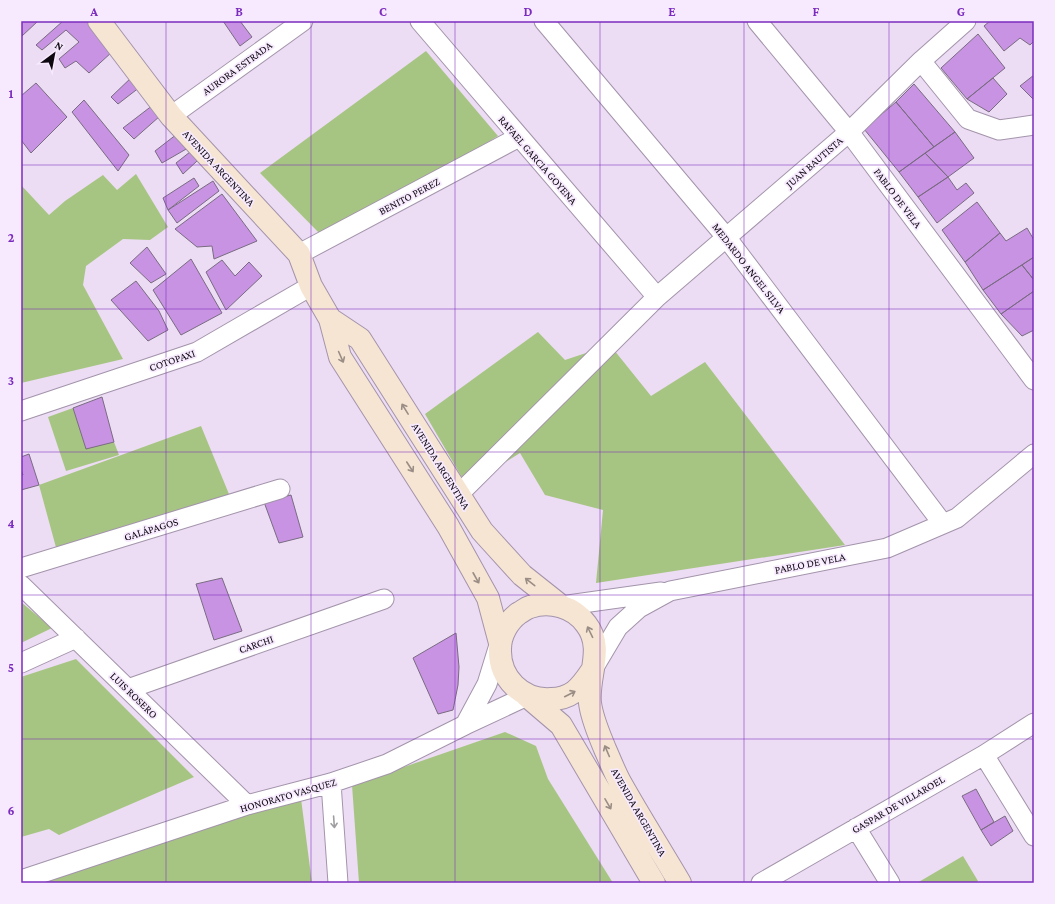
<svg xmlns="http://www.w3.org/2000/svg" width="1055" height="904" viewBox="0 0 1055 904" font-family="'Crimson Pro',serif">
  <style>
    .green { fill: #a7c582 }
    .building { fill: #c893e3; stroke: #796b81 }
    .lines { fill: none; stroke-linecap: round; stroke-linejoin: round }
    .street-casing { stroke: #a394ab; stroke-width: 21 }
    .secondary-casing { stroke: #a394ab; stroke-width: 24 }
    .street { stroke: #fff; stroke-width: 19 }
    .secondary { stroke: #f6e5d3; stroke-width: 22 }
    .oneway { stroke: #998d85 }
    .oneway2 { stroke: #9f9da0 }
    .grid { fill: none; stroke: #7b2cbf; stroke-width: 1; stroke-opacity: 0.55 }
    .labels { text-anchor: middle; stroke-width: 3.5; stroke-linejoin: round; paint-order: stroke }
    .street-label { font-size: 11px; fill: #0e0911; stroke: #f7eafe }
    .neatline { fill: none; stroke: #7b2cbf; stroke-width: 1.5 }
    .grid-label { font-size: 13px; text-anchor: middle; font-weight: bold; fill: #7b2cbf }
  </style>
  <rect width="100%" height="100%" fill="#ecdcf4"/>
  <path class="green" d="M426,51L498,136L327,241L260,173Z
    M136,174L168,227L150,240L123,239L86,266L83,285L123,359L21,383V185L49,215L65,201L103,175L117,190Z
    M538,332L565,360L610,345L651,396L705,362L845,545L596,583L603,510L545,495L520,453L467,486L425,414Z
    M73,408L86,448L114,442L119,455L66,471L48,417Z
    M201,426L231,499L57,551L39,485Z
    M21,602L52,628L21,643Z
    M76,659L194,777L59,835L49,829L21,837V677Z
    M505,732L536,746L548,779L613,883H359L352,785Z
    M300,791L312,883H37Z
    M963,856L978,881L975,883H917Z"/>
  <path class="building" d="M21,21H38L22,36Z
    M63,21H89L112,52L89,73L76,61L65,68L59,59L79,42L66,30L42,50L36,45Z
    M223,21H240L252,37L240,46Z
    M990,21H1034V41L1030,45L1020,38L1004,51L984,26Z
    M978,34L1005,68L967,99L941,68Z
    M1034,75V100L1020,86Z
    M133,76L140,87L118,104L111,97Z
    M993,78L1007,94L989,112L967,99Z
    M36,83L67,117L31,153L21,140V96Z
    M914,84L955,132L934,147L896,102Z
    M84,100L129,155L118,171L72,112Z
    M896,102L934,147L899,172L864,129Z
    M153,105L160,116L134,139L123,128Z
    M955,132L974,158L948,177L925,153Z
    M177,134L188,148L162,163L155,151Z
    M190,152L197,161L183,174L176,163Z
    M925,153L948,177L918,197L899,172Z
    M948,177L957,190L966,183L974,193L937,223L918,197Z
    M194,178L199,186L168,210L163,198Z
    M213,181L219,191L177,223L168,210Z
    M222,194L257,241L214,259L212,246L197,247L175,229Z
    M977,202L1000,233L965,262L942,230Z
    M1027,228L1034,240V257L983,290L965,262L1000,233L1006,241Z
    M147,247L166,274L151,283L130,263Z
    M1034,257V280L1022,265Z
    M191,259L222,313L181,335L153,290Z
    M222,260L235,276L249,262L262,276L226,310L206,272Z
    M1022,265L1034,280V291L1001,314L983,290Z
    M136,281L159,311L168,330L148,341L111,300Z
    M1034,291V330L1022,336L1001,314Z
    M102,397L114,442L86,449L73,408Z
    M29,454L39,485L21,490V475H23L21,469V457Z
    M291,495L303,537L279,543L264,502Z
    M222,578L242,631L214,640L196,584Z
    M456,633L459,667L458,685L453,710L438,714L413,658Z
    M976,789L994,822L981,830L962,796Z
    M1005,816L1013,831L991,846L981,830Z"/>
  <g class="lines">
    <g class="street-casing">
      <path id="street" d="M420,21L657,297
        M544,21L726,237L943,524
        M757,21L849,132L1034,380
        M921,61L968,119L999,130L1034,125
        M171,116L303,21
        M299,254L519,137
        M21,411L197,352L311,286
        M459,494L657,297L849,132L921,61L966,21
        M21,568L280,489
        M21,585L247,805
        M561,606L661,592
        M21,663L76,638
        M593,669L618,627L639,608L670,591L887,548L957,518L1034,454
        M128,689L384,599
        M465,725L527,696
        M984,755L1034,836
        M331,783L338,883
        M856,828L890,883
        M21,880L247,805L331,783L387,764L465,725L487,684L499,645
        M761,883L984,755L1034,723"/>
    </g>
    <g class="secondary-casing">
      <path id="secondary" d="M99,21L171,116L299,254L311,286L330,319L340,357L448,526L488,598L500,643
        M330,319L360,339L482,531L522,575L561,606
        M593,669C587,678 582,686 574,692C567,697 558,699 551,699C522,701 499,678 500,649C500,635 508,621 519,613C523,611 526,608 530,607C550,600 574,607 586,624C605,648 587,676 590,703C592,719 599,734 605,749C610,760 614,771 620,782C639,816 660,849 680,883
        M527,696L561,725L654,883"/>
    </g>
    <use href="#street" class="street"/>
    <use href="#secondary" class="secondary"/>
  </g>
  <defs><path id="oneway-shaft" d="M-6 0H5M1.5-3L5.5 0L1.5 3" fill="none" stroke-width="1.6" stroke-linecap="round" stroke-linejoin="round"/></defs>
  <g class="oneway">
    <use href="#oneway-shaft" transform="translate(341 357) rotate(66)"/>
    <use href="#oneway-shaft" transform="translate(405 409) rotate(-122)"/>
    <use href="#oneway-shaft" transform="translate(410 467) rotate(57)"/>
    <use href="#oneway-shaft" transform="translate(476 578) rotate(61)"/>
    <use href="#oneway-shaft" transform="translate(530 582) rotate(-142)"/>
    <use href="#oneway-shaft" transform="translate(590 632) rotate(-116)"/>
    <use href="#oneway-shaft" transform="translate(570 694) rotate(-27)"/>
    <use href="#oneway-shaft" transform="translate(607 751) rotate(-113)"/>
    <use href="#oneway-shaft" transform="translate(608 804) rotate(60)"/>
  </g>
  <use class="oneway2" href="#oneway-shaft" transform="translate(334 822) rotate(86)"/>
  <path class="grid" d="M166,21V883M311,21V883M455,21V883M600,21V883M744,21V883M889,21V883M21,165H1034M21,309H1034M21,452H1034M21,595H1034M21,739H1034"/>
  <g class="labels">
    <g class="street-label">
      <text transform="translate(237 68) rotate(-36)" y="4">AURORA ESTRADA</text>
      <text transform="translate(538 160) rotate(49)" y="4">RAFAEL GARCIA GOYENA</text>
      <text transform="translate(814 162) rotate(-41)" y="4">JUAN BAUTISTA</text>
      <text transform="translate(219 168) rotate(47)" y="4">AVENIDA ARGENTINA</text>
      <text transform="translate(409 196) rotate(-28)" y="4">BENITO PEREZ</text>
      <text transform="translate(898 198) rotate(53)" y="4">PABLO DE VELA</text>
      <text transform="translate(749 268) rotate(52)" y="4">MEDARDO ANGEL SILVA</text>
      <text transform="translate(172 360) rotate(-19)" y="4">COTOPAXI</text>
      <text transform="translate(441 466) rotate(58)" y="4">AVENIDA ARGENTINA</text>
      <text transform="translate(151 529) rotate(-17)" y="4">GALÁPAGOS</text>
      <text transform="translate(810 563) rotate(-11)" y="4">PABLO DE VELA</text>
      <text transform="translate(256 644) rotate(-19)" y="4">CARCHI</text>
      <text transform="translate(134 695) rotate(44)" y="4">LUIS ROSERO</text>
      <text transform="translate(288 795) rotate(-16)" y="4">HONORATO VASQUEZ</text>
      <text transform="translate(898 804) rotate(-30)" y="4">GASPAR DE VILLAROEL</text>
      <text transform="translate(639 812) rotate(60)" y="4">AVENIDA ARGENTINA</text>
    </g>
  </g>
  <rect width="1055" height="904" fill="none" stroke="#f7eafe" stroke-width="44"/>
  <g transform="translate(54 54) rotate(32)" stroke="#f7eafe" stroke-width="3" paint-order="stroke">
  <path d="M0-3L7 15L0 10L-7 15Z" fill="#0e0911"/>
  <text y="-6" font-size="11" font-weight="bold" text-anchor="middle" fill="#0e0911">N</text>
  </g>
  <rect x="22" y="22" width="1011" height="860" class="neatline"/>
  <g class="grid-label">
    <text x="94" y="16">A</text>
    <text x="239" y="16">B</text>
    <text x="383" y="16">C</text>
    <text x="528" y="16">D</text>
    <text x="672" y="16">E</text>
    <text x="816" y="16">F</text>
    <text x="961" y="16">G</text>
    <text x="11" y="98">1</text>
    <text x="11" y="242">2</text>
    <text x="11" y="385">3</text>
    <text x="11" y="528">4</text>
    <text x="11" y="672">5</text>
    <text x="11" y="815">6</text>
  </g>
</svg>
